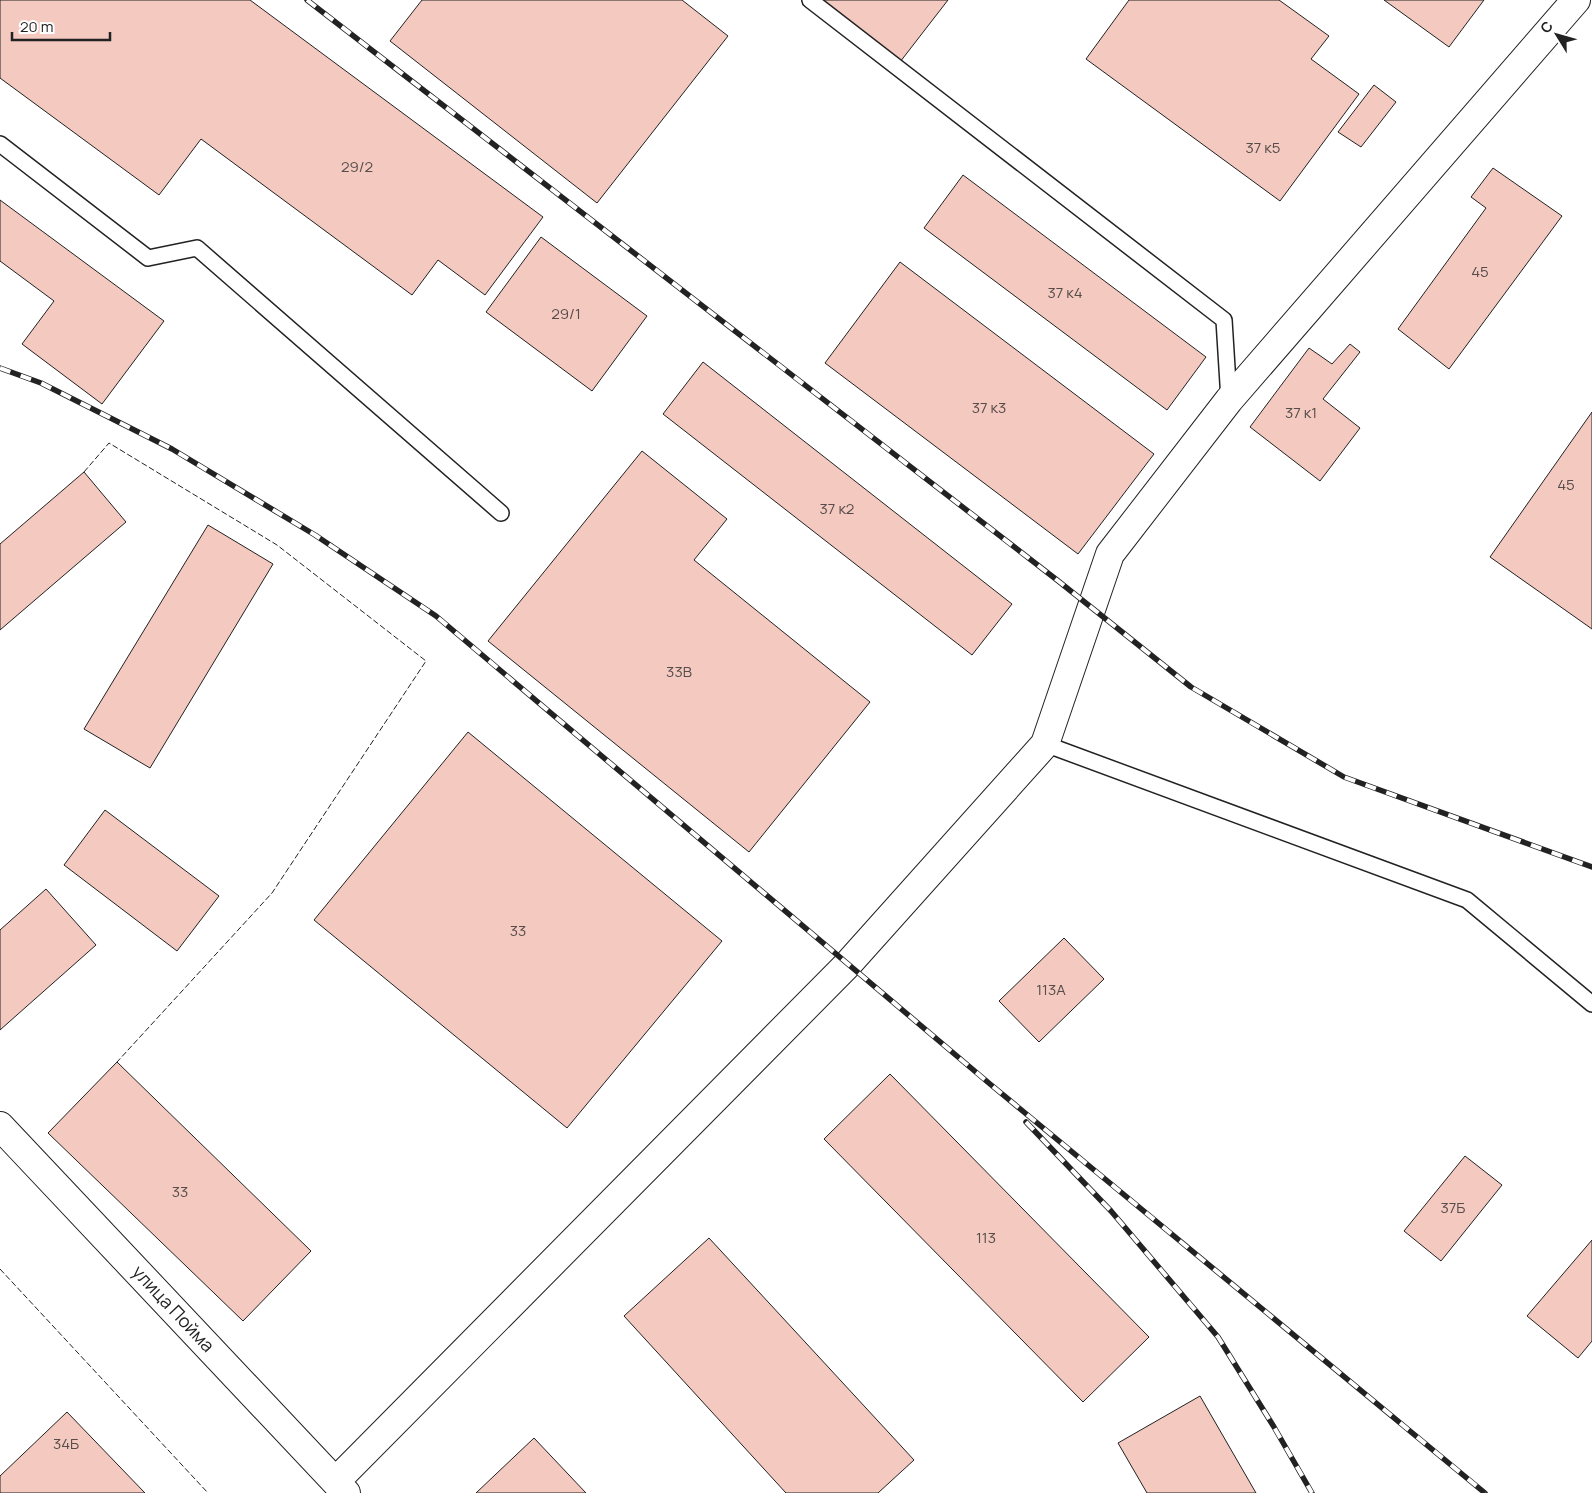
<svg xmlns="http://www.w3.org/2000/svg" width="1592" height="1493" viewBox="0 0 1592 1493" font-family="Manrope,sans-serif">
  <style>
    .building { fill: #f3c9c0; stroke: #222 }
    .lines { fill: none; stroke-linecap: round; stroke-linejoin: round }
    .lane-casing { stroke: #222; stroke-width: 18 }
    .street-casing { stroke: #222; stroke-width: 30 }
    .secondary-casing { stroke: #222; stroke-width: 30 }
    .lane { stroke: #fff; stroke-width: 15 }
    .street { stroke: #fff; stroke-width: 28 }
    .secondary { stroke: #fff; stroke-width: 28 }
    .rail-casing { stroke: #222; stroke-width: 5.5 }
    .rail { stroke: #fff; stroke-width: 4; stroke-dasharray: 11; stroke-linecap: butt }
    .fence { stroke: #222; stroke-width: 1; stroke-dasharray: 6 2.5; stroke-linecap: butt }
    .labels { text-anchor: middle; stroke-width: 4; stroke-linejoin: round; paint-order: stroke }
    .number-label { font-size: 15px; fill: #564c4a }
    .street-label { font-size: 18px; fill: #222; stroke: #fff }
  </style>
  <rect width="100%" height="100%" fill="#fff"/>
  <path class="building" d="M0,0H250L543,217L485,295L438,260L412,295L201,139L159,195L0,78Z
    M422,0H682L728,36L597,203L390,41Z
    M822,0H948L900,62Z
    M1129,0H1279L1329,36L1311,59L1359,94L1280,201L1086,59Z
    M1384,0H1484L1449,47Z
    M1374,85L1396,102L1361,147L1338,132Z
    M1493,168L1562,216L1449,369L1398,329L1486,208L1471,197Z
    M963,175L1206,357L1167,410L924,228Z
    M0,200L164,321L102,404L22,344L54,301L0,261Z
    M541,237L647,316L592,391L486,312Z
    M900,262L1154,454L1078,554L825,363Z
    M1350,344L1360,352L1323,399L1360,428L1320,481L1250,427L1309,348L1332,364Z
    M703,362L1012,604L972,655L663,414Z
    M1592,412V629L1490,557Z
    M642,451L727,519L694,560L870,702L749,852L488,641Z
    M84,472L126,522L0,630V544Z
    M208,525L273,564L150,768L84,729Z
    M468,732L722,941L567,1128L314,920Z
    M105,810L219,896L177,951L64,865Z
    M46,889L96,945L0,1030V930Z
    M1064,938L1104,979L1039,1042L999,1001Z
    M117,1062L311,1251L243,1321L48,1133Z
    M890,1074L1149,1337L1083,1402L824,1139Z
    M1465,1156L1502,1185L1441,1261L1404,1231Z
    M709,1238L914,1460L878,1493H786L624,1316Z
    M1592,1240V1341L1578,1358L1527,1316Z
    M1200,1396L1256,1493H1147L1118,1443Z
    M67,1412L145,1493H0V1476Z
    M534,1438L586,1493H476Z"/>
  <g class="lines">
    <g class="lane-casing">
      <path id="lane" d="M810,0L1224,320L1229,400
        M0,144L148,258L197,248L501,513
        M1045,744L1467,900L1592,1004"/>
    </g>
    <g class="street-casing">
      <path id="street" d="M336,1481L848,964L1045,744L1110,554L1229,400L1576,0"/>
    </g>
    <g class="secondary-casing">
      <path id="secondary" d="M0,1126L346,1493"/>
    </g>
    <use href="#lane" class="lane"/>
    <use href="#street" class="street"/>
    <use href="#secondary" class="secondary"/>
    <g class="rail-casing">
      <path id="rail" d="M307,0L1057,580L1191,687L1344,777L1592,867
        M0,368L41,383L172,449L315,535L436,616L990,1084L1485,1493
        M1026,1122L1111,1211L1218,1337L1274,1427L1312,1493"/>
    </g>
    <use href="#rail" class="rail"/>
    <path class="fence" d="M84,472L109,443L277,545L426,661L272,893L117,1062
      M0,1269L208,1493"/>
  </g>
  <g class="labels">
    <g class="number-label">
      <text x="1263" y="153">37 к5</text>
      <text x="357" y="172">29/2</text>
      <text x="1480" y="277">45</text>
      <text x="1065" y="298">37 к4</text>
      <text x="566" y="319">29/1</text>
      <text x="989" y="413">37 к3</text>
      <text x="1301" y="418">37 к1</text>
      <text x="1566" y="490">45</text>
      <text x="837" y="514">37 к2</text>
      <text x="679" y="677">33В</text>
      <text x="518" y="936">33</text>
      <text x="1051" y="995">113А</text>
      <text x="180" y="1197">33</text>
      <text x="1453" y="1213">37Б</text>
      <text x="986" y="1243">113</text>
      <text x="66" y="1449">34Б</text>
    </g>
    <g class="street-label">
      <text transform="translate(173 1309) rotate(47)" y="6">улица Пойма</text>
    </g>
  </g>
  <g transform="translate(1557 35) rotate(307)" stroke="#ffffff" stroke-width="4" paint-order="stroke">
  <path d="M0-4L9 19L0 12L-9 19Z" fill="#222222"/>
  <text y="-8" font-size="14" font-weight="bold" text-anchor="middle" fill="#222222">С</text>
  </g>
  <path d="M12 32v8h98v-8" fill="none" stroke="#222222" stroke-width="2.5"/>
  <text x="20" y="32" font-size="15" fill="#222222" stroke="#ffffff" stroke-width="4" paint-order="stroke">20 m</text>
</svg>
